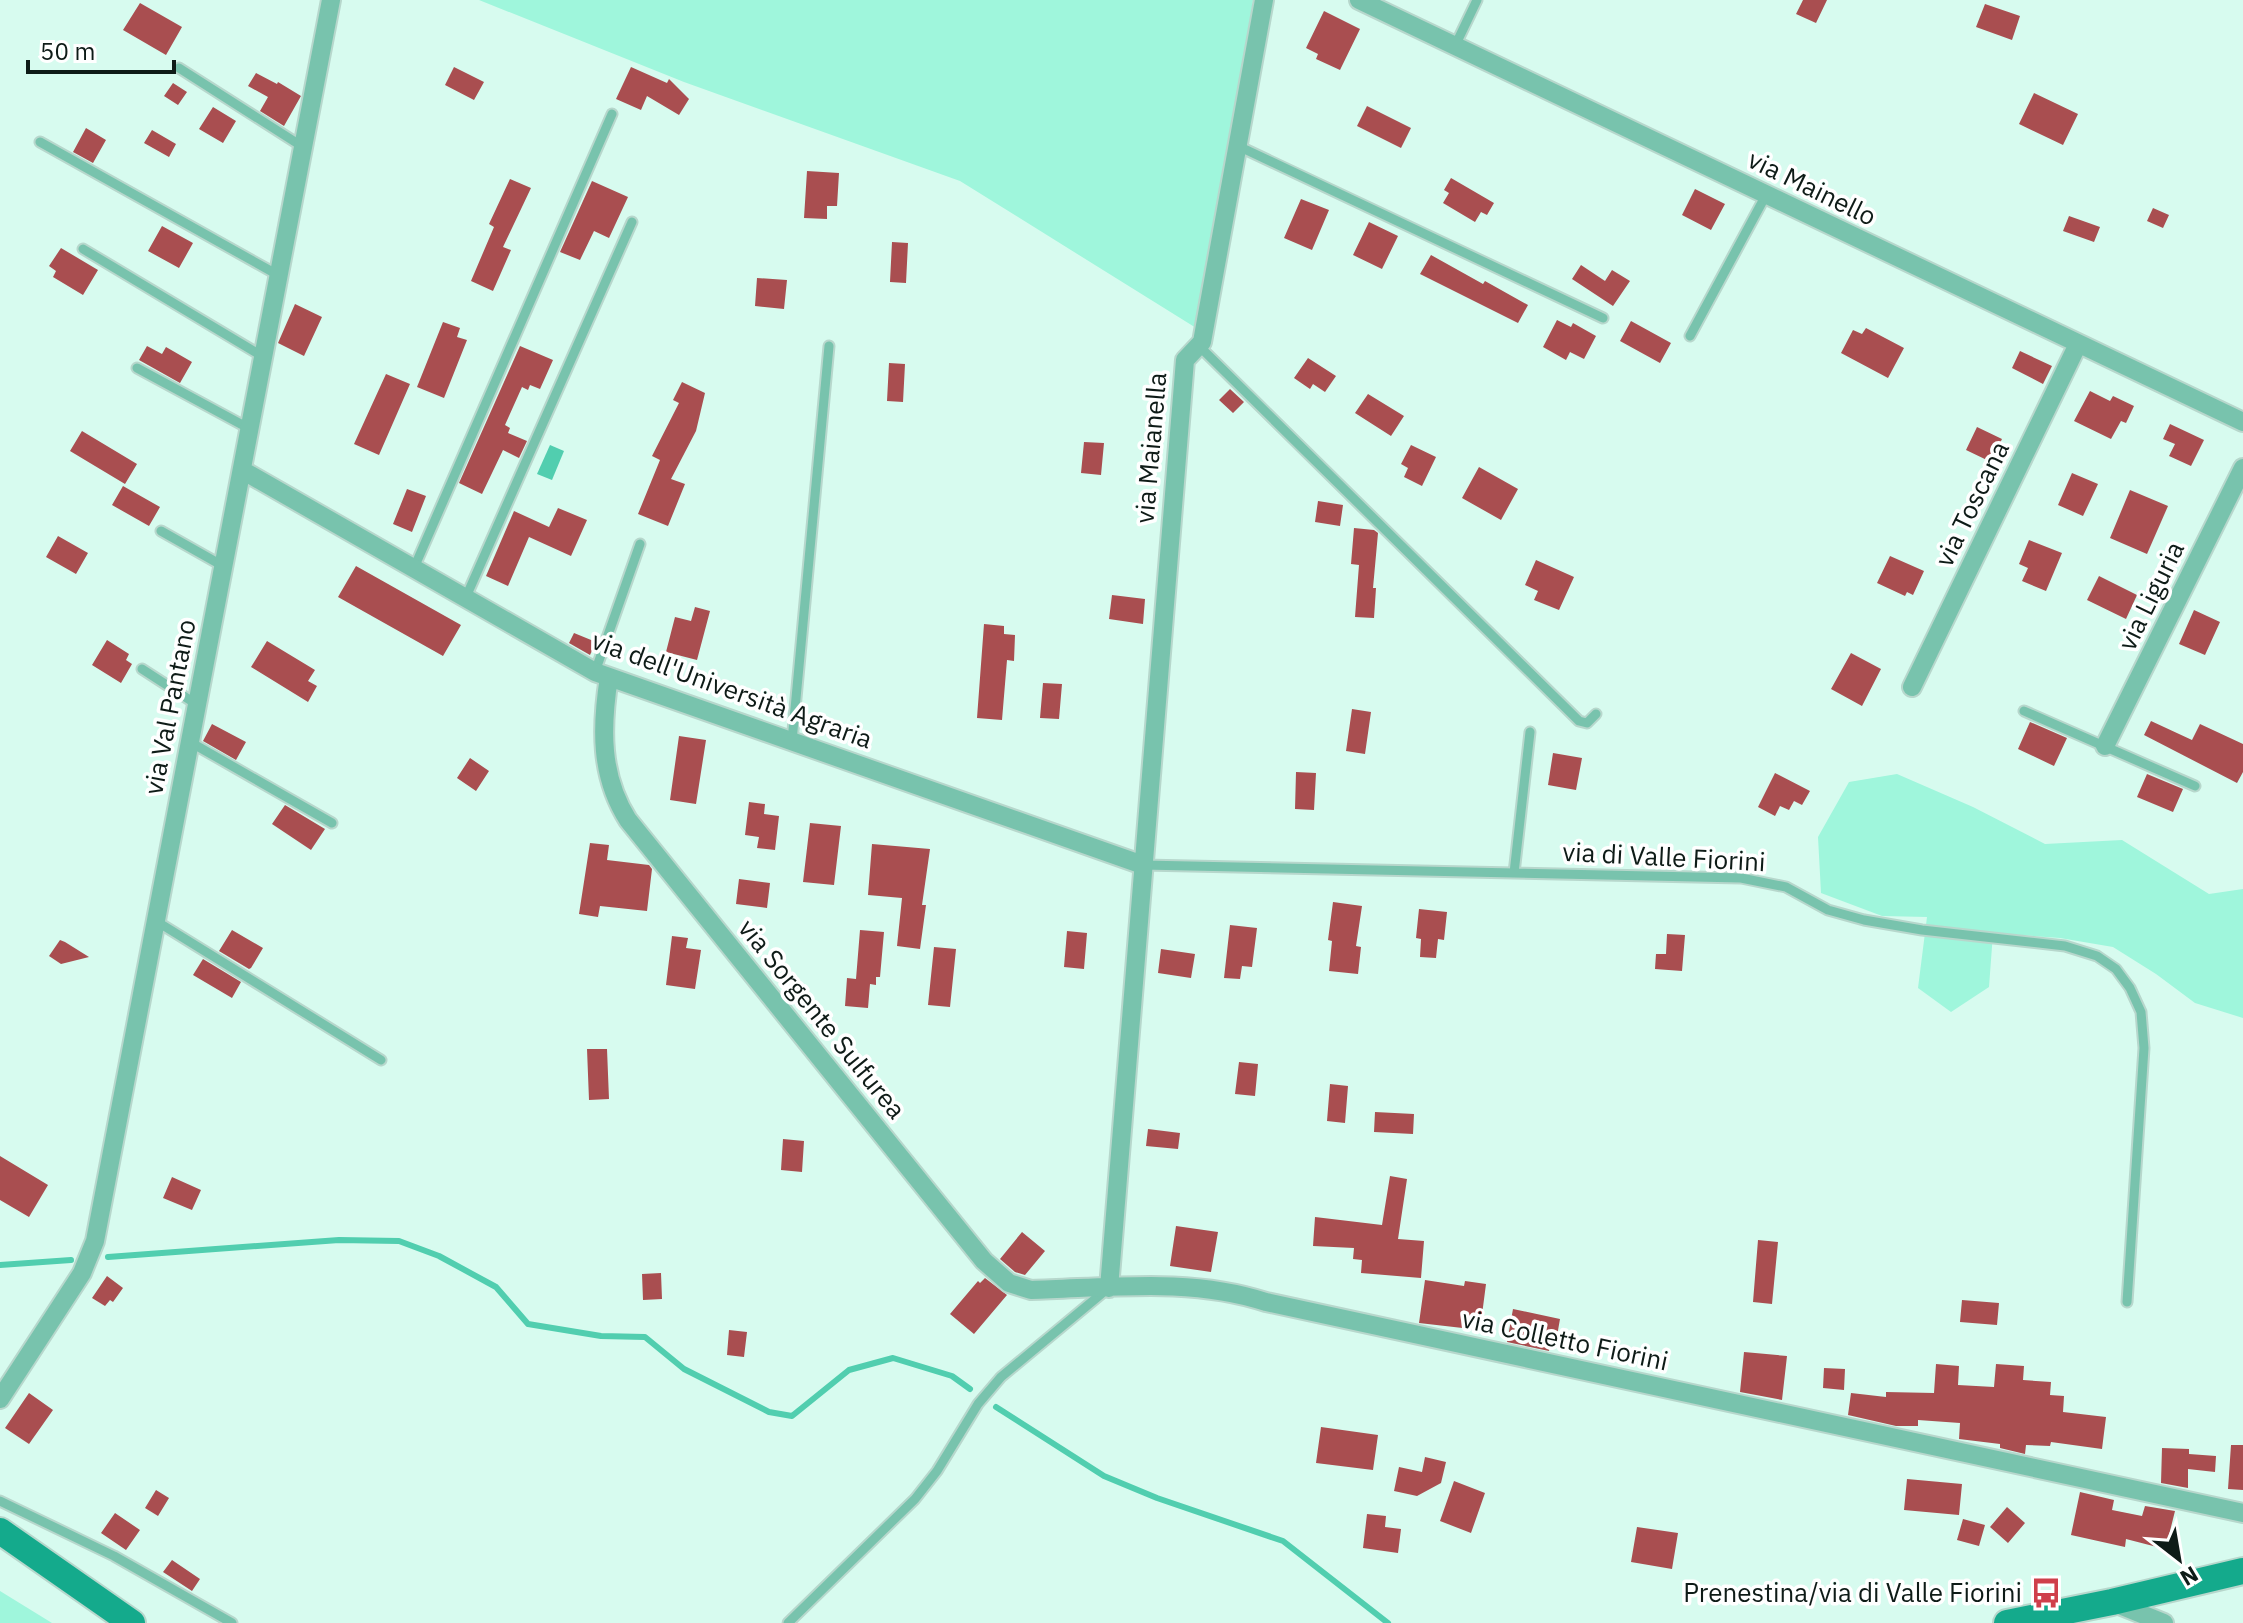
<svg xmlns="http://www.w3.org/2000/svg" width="2243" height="1623" viewBox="0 0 2243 1623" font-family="'IBM Plex Sans',sans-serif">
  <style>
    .green { fill: #9ff6dc }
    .water { fill: #51ceaf }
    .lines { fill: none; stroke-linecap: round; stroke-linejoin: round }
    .stream { stroke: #51ceaf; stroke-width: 6 }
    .building { fill: #a94e50 }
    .service-casing { stroke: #b7d7cc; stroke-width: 13 }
    .minor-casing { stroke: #b7d7cc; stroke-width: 22 }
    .secondary-casing { stroke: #b7d7cc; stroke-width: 30 }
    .service { stroke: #78c3ad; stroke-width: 9 }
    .minor { stroke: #78c3ad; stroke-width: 18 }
    .secondary { stroke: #14aa8c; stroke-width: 26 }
    .labels { text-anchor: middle; stroke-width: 7; stroke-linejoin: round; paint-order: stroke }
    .street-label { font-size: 26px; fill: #0e1b17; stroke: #fff }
    .poi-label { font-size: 26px; fill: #0e1b17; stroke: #fff; text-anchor: end }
  </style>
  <rect width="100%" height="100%" fill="#d7fbef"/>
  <path class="green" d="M479,0H1253L1201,331L960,181L684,82Z
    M1897,774L1973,807L2045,844L2122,840L2209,894L2243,889V1018L2195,1003L2156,974L2113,947L2060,938L1993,933L1989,987L1951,1012L1918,988L1927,917L1882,916L1821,893L1818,837L1849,782Z
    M0,1591L52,1623H0Z"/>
  <path class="water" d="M550,445L564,451L552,480L537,474Z"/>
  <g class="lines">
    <path class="stream" d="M108,1257L339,1240L399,1241L439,1256L496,1287L528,1324L601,1336L645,1337L684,1369L769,1412L792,1416L849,1370L893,1358L952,1376L970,1389
      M0,1265L71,1260
      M996,1407L1104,1476L1157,1498L1283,1541L1388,1623"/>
  </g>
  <path class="building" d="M1803,0H1827L1816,23L1796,14Z
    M140,3L182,27L166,55L123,30Z
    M1985,4L2020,16L2012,40L1976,27Z
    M1324,11L1360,29L1340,70L1316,59L1318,54L1306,48Z
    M454,67L484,82L474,100L445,85Z
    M631,67L667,83L669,79L689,99L679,115L647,96L641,110L616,99Z
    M256,73L277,84L278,82L301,96L284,126L260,111L268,97L248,86Z
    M173,83L187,92L178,105L164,96Z
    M2034,93L2078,114L2063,145L2019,124Z
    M1367,106L1411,128L1401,148L1357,126Z
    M213,107L236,121L223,143L199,129Z
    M86,128L106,140L93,163L73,152Z
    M152,130L176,144L169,157L144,143Z
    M807,171L839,173L837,206H827V219L804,218Z
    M1451,178L1494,203L1487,215L1481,212L1475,222L1443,203L1449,193L1444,190Z
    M510,179L531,188L503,247L511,250L493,291L471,281L494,227L489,224Z
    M592,181L628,197L609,238L594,231L580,260L560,252Z
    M1695,189L1725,204L1711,230L1682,215Z
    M1301,199L1329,210L1312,250L1284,238Z
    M2153,208L2169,215L2163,228L2147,221Z
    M2069,216L2100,227L2094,242L2063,231Z
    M1369,222L1398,236L1382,269L1353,255Z
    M162,226L193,243L179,268L148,251Z
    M892,242L908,243L906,283L890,282Z
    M61,248L98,270L83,295L53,277L56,271L49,266Z
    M1431,255L1483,284L1485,281L1528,305L1518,323L1420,274Z
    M1581,265L1605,281L1612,270L1630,281L1613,306L1572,279Z
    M757,278L787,280L784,309L755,306Z
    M295,304L322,317L304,356L278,343Z
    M1557,320L1571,327L1573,323L1596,336L1584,359L1570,352L1566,360L1543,347Z
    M1631,321L1671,343L1660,363L1620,341Z
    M443,322L460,328L457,337L467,340L444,398L417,387Z
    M1866,328L1904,348L1888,378L1841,353L1853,330L1862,334Z
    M147,346L162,354L166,347L192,362L180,383L139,360Z
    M520,346L553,360L540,389L530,385L528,390L522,387L505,425L510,428L508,433L527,441L519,458L503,450L482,494L459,483Z
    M2020,351L2052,366L2043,384L2012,368Z
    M1308,358L1336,376L1325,392L1313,384L1310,389L1294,378Z
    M889,363L905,364L903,402L887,401Z
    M386,374L410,384L379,455L354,444Z
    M682,382L705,393L696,431L671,479L685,484L668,526L638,514L660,460L652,456L679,403L673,400Z
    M1230,389L1244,402L1233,413L1219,400Z
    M2090,391L2110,401L2113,396L2134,406L2126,423L2121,421L2111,439L2074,421Z
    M1368,394L1404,416L1391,436L1355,413Z
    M2170,424L2204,440L2191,466L2169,456L2175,444L2163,439Z
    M1977,427L2002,439L1991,462L1966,450Z
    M82,431L137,464L125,484L70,451Z
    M1084,442L1104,443L1101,475L1081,473Z
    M1411,445L1436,457L1422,486L1404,477L1408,468L1401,464Z
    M1479,467L1518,489L1501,520L1462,498Z
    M2072,473L2098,484L2083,516L2058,505Z
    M123,486L160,507L149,526L112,505Z
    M407,489L426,496L412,532L393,524Z
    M2130,490L2168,506L2147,554L2110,538Z
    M1318,501L1343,505L1340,526L1315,522Z
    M558,508L587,520L571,556L529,537L508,586L486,576L514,511L549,527Z
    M1354,528L1374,530L1378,533L1373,588H1376L1374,618L1355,617L1359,565L1351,564Z
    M58,536L88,553L76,574L46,557Z
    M2029,540L2062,553L2046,591L2022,581L2028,568L2019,564Z
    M1890,556L1924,571L1913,595L1907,592L1905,596L1877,583Z
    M1536,560L1574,577L1559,610L1534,600L1538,591L1525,585Z
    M356,566L461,625L443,656L338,597Z
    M2099,576L2137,595L2126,619L2087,600Z
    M1112,595L1145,599L1143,624L1109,619Z
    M695,607L710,611L697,660L666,652L675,617L691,621Z
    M2194,610L2220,622L2205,655L2179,644Z
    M984,624L1004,626V634L1015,635L1014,661L1007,660L1002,720L977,718Z
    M574,633L596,642L590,655L569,643Z
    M107,640L129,654L126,660L132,664L121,683L92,665Z
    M267,641L315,670L308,681L317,686L308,702L251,667Z
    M1851,653L1881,669L1862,706L1831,689Z
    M1043,683L1062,684L1059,719L1040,718Z
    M1352,709L1371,712L1365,754L1346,751Z
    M2151,721L2192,740L2200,724L2243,744V772L2237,783L2144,735Z
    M2030,722L2067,738L2054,766L2018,749Z
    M212,724L246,742L236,760L203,741Z
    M679,736L706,740L696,804L670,800Z
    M1553,753L1582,758L1576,790L1548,785Z
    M470,758L489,771L476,791L457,778Z
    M1296,772L1316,773L1314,810L1295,809Z
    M1775,773L1810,791L1802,805L1794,801L1789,810L1780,806L1775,816L1758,807Z
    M2147,774L2183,789L2173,812L2137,797Z
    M749,802L765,804L764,814L779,816L775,850L757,848L759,837L745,835Z
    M285,805L325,829L311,850L272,824Z
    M810,823L841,826L834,885L803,882Z
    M590,843L609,845L607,860L649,865L652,869L647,911L600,906L598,917L579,914Z
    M872,844L930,849L922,905H926L920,949L897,946L902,898L868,895Z
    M739,879L770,883L767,908L736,904Z
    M1333,902L1362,906L1356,946L1361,947L1358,974L1329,971L1332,941L1328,940Z
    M1419,909L1447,912L1444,940L1438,939L1436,958L1420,957L1421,939L1416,938Z
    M1230,925L1257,928L1252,967L1242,966L1240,979L1224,978Z
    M232,930L263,948L251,968L249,969L219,951Z
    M860,930L884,932L880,977H876V985L870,984L868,1008L845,1006L847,978L856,979Z
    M1067,931L1087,933L1084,969L1064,967Z
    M1667,934L1685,935L1682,971L1655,969L1656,954H1666Z
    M672,936L688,938L686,948L701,950L695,989L666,985Z
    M60,940L65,942L89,957L61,964L49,956Z
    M934,947L956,949L950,1007L928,1005Z
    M1161,949L1195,954L1191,978L1158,973Z
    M203,959L241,982L232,998L193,975Z
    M587,1049H607L609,1099L589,1100Z
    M1239,1062L1258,1064L1255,1096L1235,1094Z
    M1330,1084L1348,1086L1345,1123L1327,1121Z
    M1375,1112L1414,1114L1413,1134L1374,1132Z
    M1148,1129L1180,1133L1178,1149L1146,1146Z
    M783,1139L804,1141L802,1172L781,1170Z
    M0,1156L48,1185L29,1217L0,1200Z
    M1390,1176L1407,1179L1398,1239L1424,1241L1421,1278L1361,1273L1362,1260L1353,1259L1354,1248L1313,1246L1315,1217L1382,1225Z
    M172,1177L201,1190L192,1210L163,1198Z
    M1176,1226L1218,1232L1211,1272L1170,1266Z
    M1022,1232L1045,1251L1025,1275L1015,1272L1000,1259Z
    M1758,1240L1778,1242L1772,1304L1753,1302Z
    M661,1273L662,1299L643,1300L642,1274Z
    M107,1276L123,1288L113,1302L110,1300L105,1306L92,1298Z
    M985,1278L1007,1295L974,1334L950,1314L978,1281L980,1283Z
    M1425,1280L1464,1286L1465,1281L1486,1284L1480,1330L1419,1323Z
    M1962,1300L1999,1303L1997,1325L1960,1322Z
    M1513,1309L1560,1319L1557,1336L1552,1335L1549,1351L1507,1342Z
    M729,1330L747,1332L744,1357L727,1355Z
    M1744,1352L1787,1356L1782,1400L1740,1392Z
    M1936,1364L1959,1366L1958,1385L1994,1387L1996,1364L2024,1366L2023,1380L2051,1382L2050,1395L2064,1396L2063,1412L2106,1417L2102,1449L2051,1442L2050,1446L2026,1445L2025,1454L2000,1448V1444L1959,1439L1960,1423L1918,1420V1426H1896L1848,1415L1851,1393L1886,1397V1392L1934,1393Z
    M1824,1368L1845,1369L1844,1390L1823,1388Z
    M29,1393L53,1410L29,1444L5,1428Z
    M1321,1427L1378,1435L1373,1470L1316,1463Z
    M2231,1445H2243V1490L2228,1489Z
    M2162,1448L2189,1449V1454L2216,1456L2215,1472L2188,1469V1488L2161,1483Z
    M1425,1457L1446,1462L1441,1483L1417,1496L1394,1491L1399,1467L1422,1472Z
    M1907,1479L1962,1484L1959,1515L1904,1510Z
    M1454,1481L1485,1493L1471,1533L1440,1521Z
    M156,1490L169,1498L158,1516L145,1508Z
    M2080,1492L2114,1500L2112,1510L2142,1516L2145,1506L2175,1511L2166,1547L2159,1546V1541L2157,1547L2126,1539L2125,1547L2071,1535Z
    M2007,1507L2025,1523L2008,1543L1990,1527Z
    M115,1513L140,1530L126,1550L101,1533Z
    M1367,1514L1386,1516L1385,1527L1401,1529L1398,1553L1363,1548Z
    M1963,1519L1985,1525L1979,1546L1957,1540Z
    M1637,1527L1678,1533L1672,1569L1631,1562Z
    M172,1560L200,1579L192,1591L163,1572Z"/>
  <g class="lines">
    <g class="service-casing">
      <path id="service" d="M1455,46L1477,0
        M179,68L303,147
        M40,142L278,275
        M1238,146L1603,318
        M83,249L262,356
        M1690,336L1766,195
        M1199,346L1579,721L1587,723L1596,714
        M137,368L250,429
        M161,531L223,566
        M414,568L612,114
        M466,597L632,222
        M142,669L196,704
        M595,672L640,544
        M2024,711L2195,786
        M792,741L829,346
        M190,742L332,823
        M1143,865L1741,878L1786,887L1828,910L1864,920L1922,930L2065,946L2097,956L2116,969L2130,988L2141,1012L2144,1048L2127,1302
        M1514,873L1530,732
        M156,921L381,1060
        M0,1501L114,1556L232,1623
        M788,1623L915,1499L937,1471L978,1404L1001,1377L1106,1290"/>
    </g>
    <g class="minor-casing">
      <path id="minor" d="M1359,0L2243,422
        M242,470L595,672L1143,865
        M609,677C601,728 600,776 628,820L984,1261L1009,1283L1031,1290C1109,1288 1191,1277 1266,1302L2243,1513
        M1912,687L2078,344
        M2105,746L2243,468
        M1109,1288L1185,360L1202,342L1264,0
        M0,1399L82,1273L95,1241L331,0
        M2112,1602L2164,1623"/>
    </g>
    <g class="secondary-casing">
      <path id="secondary" d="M0,1531L132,1623
        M2007,1623L2112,1602L2243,1571"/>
    </g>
    <use href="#service" class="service"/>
    <use href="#minor" class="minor"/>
    <use href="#secondary" class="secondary"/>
  </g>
  <defs>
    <g id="bus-bare" transform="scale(2.4)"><path d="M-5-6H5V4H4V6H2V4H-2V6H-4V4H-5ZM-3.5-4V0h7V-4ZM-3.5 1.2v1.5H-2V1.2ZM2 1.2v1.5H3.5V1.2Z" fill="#cf3f4b" stroke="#fff" stroke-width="2.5" paint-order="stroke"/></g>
  </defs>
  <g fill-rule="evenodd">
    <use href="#bus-bare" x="2046" y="1593"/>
  </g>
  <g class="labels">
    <g class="street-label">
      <text transform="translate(1812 188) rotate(26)" y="9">via Mainello</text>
      <text transform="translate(1151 448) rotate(-85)" y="9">via Maianella</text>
      <text transform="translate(1972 504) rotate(-64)" y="9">via Toscana</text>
      <text transform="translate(2151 596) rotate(-64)" y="9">via Liguria</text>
      <text transform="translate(732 690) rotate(20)" y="9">via dell'Università Agraria</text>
      <text transform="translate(170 707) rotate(-79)" y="9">via Val Pantano</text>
      <text transform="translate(1664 857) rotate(3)" y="9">via di Valle Fiorini</text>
      <text transform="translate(822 1019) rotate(51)" y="9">via Sorgente Sulfurea</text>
      <text transform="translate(1565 1340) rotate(12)" y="9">via Colletto Fiorini</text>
    </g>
    <g class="poi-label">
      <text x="2022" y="1602">Prenestina/via di Valle Fiorini</text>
    </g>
  </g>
  <g transform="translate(2179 1559) rotate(149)" stroke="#ffffff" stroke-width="6" paint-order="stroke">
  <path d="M0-6L14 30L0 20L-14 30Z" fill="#0e1b17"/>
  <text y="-12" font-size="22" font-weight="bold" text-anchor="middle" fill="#0e1b17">N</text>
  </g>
  <path d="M28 60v12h146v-12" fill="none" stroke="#0e1b17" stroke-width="4"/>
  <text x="40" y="60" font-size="24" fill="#0e1b17" stroke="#ffffff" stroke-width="6" paint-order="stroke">50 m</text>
</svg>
